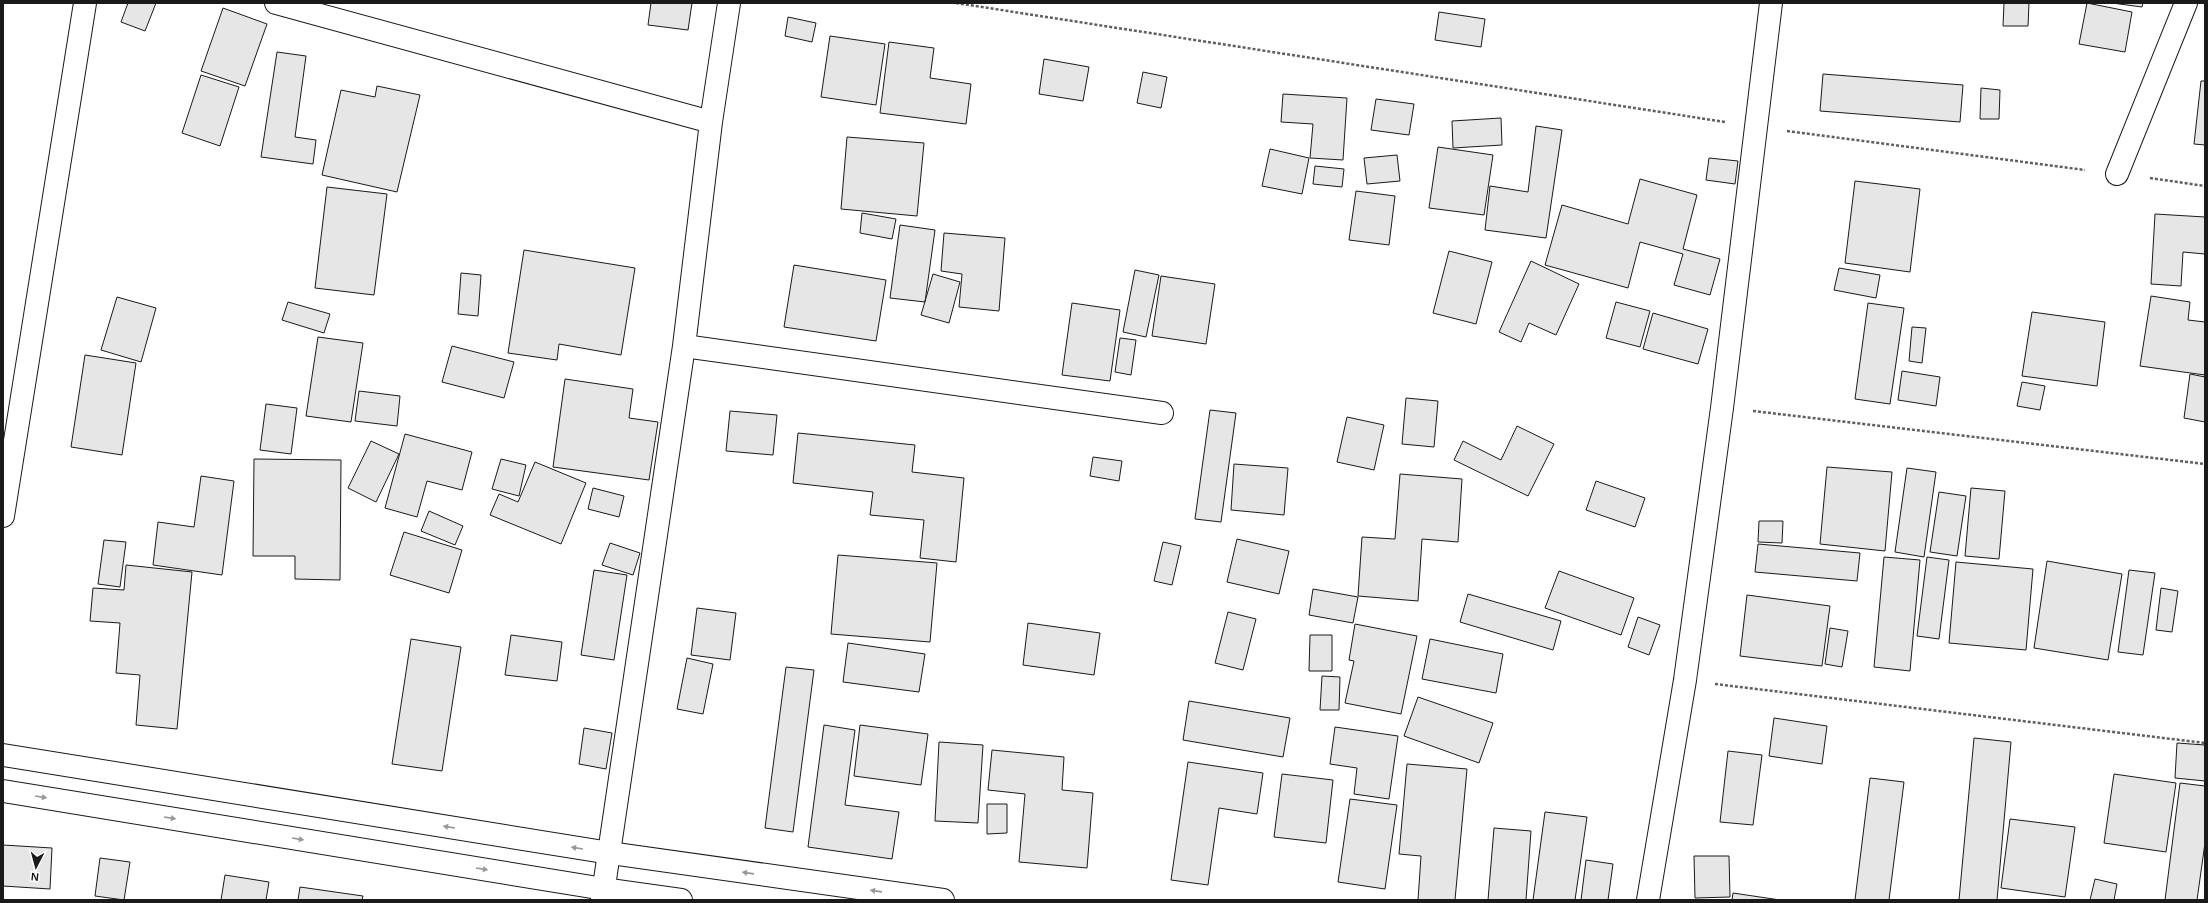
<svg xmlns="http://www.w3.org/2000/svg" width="2208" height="903" viewBox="0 0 2208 903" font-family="Arial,sans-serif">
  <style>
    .building { fill: #e6e6e6; stroke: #1a1a1a }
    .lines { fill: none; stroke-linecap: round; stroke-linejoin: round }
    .minor-casing { stroke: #1a1a1a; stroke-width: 24 }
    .secondary-casing { stroke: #1a1a1a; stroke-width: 24 }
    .path { stroke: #5f5f5f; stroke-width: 2.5; stroke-dasharray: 3 2; stroke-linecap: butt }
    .minor { stroke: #fff; stroke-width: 22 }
    .secondary { stroke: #fff; stroke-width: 22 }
    .oneway { fill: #989898 }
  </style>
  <rect width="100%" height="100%" fill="#fff"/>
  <path class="building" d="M128,3H156L145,31L121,22Z
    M651,3H692L688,30L648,25Z
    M2004,3H2029L2028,26H2003Z
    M2087,3L2132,12L2125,52L2079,44Z
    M2112,3H2143L2142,7Z
    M223,8L267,24L245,86L201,71Z
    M1439,12L1485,19L1481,47L1435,40Z
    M788,17L816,23L812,42L785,36Z
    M830,36L885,44L876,105L821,97Z
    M889,42L934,48L930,78L971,84L966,124L880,113Z
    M277,52L306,56L295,137L316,140L313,164L261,157Z
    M1044,59L1089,67L1083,101L1039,94Z
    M1143,72L1167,77L1161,108L1137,103Z
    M1823,74L1963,85L1960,122L1820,111Z
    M201,75L239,87L220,146L182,133Z
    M2201,81H2205V145L2194,144Z
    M377,86L420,95L397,192L322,175L341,90L375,97Z
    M1981,88L2000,90L1999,119H1980Z
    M1283,94L1347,98L1343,160L1310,158L1313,124L1281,122Z
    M1376,99L1414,104L1409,135L1371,130Z
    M1501,118L1502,145L1453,148L1452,121Z
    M1536,126L1562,130L1546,238L1485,230L1490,186L1528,192Z
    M847,137L924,143L917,216L841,209Z
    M1438,147L1493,155L1484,215L1429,208Z
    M1270,149L1309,158L1302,194L1262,186Z
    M1397,155L1400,181L1367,184L1364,158Z
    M1709,158L1738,161L1735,184L1706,180Z
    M1315,166L1344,169L1342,187L1313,184Z
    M1640,179L1697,195L1683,249L1720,259L1710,295L1674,285L1683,254L1640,242L1628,288L1545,265L1562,205L1628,224Z
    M1855,181L1920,189L1910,272L1845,263Z
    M327,187L387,194L374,295L315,288Z
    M1356,191L1395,196L1389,245L1349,240Z
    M862,213L896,219L892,239L860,233Z
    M2155,214L2205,217V254L2183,252L2181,286L2151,284Z
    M900,225L935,230L925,302L890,298Z
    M944,233L1005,238L999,311L959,307L962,274L941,271Z
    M524,250L635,268L621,355L559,344L557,360L508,353Z
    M1449,251L1492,262L1476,324L1433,313Z
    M1531,261L1579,284L1556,335L1529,323L1521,342L1499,332Z
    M794,265L886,280L876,341L784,327Z
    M1839,268L1880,275L1876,298L1834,290Z
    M1135,270L1159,275L1146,337L1123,332Z
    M461,273L481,275L478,316L458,314Z
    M933,274L960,282L949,323L921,315Z
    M1161,276L1215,284L1206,344L1152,336Z
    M2151,296L2190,302L2188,320L2205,322V375L2140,366Z
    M117,297L156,308L141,362L101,350Z
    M288,302L330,314L324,333L282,320Z
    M1616,302L1650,311L1640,347L1606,338Z
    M1072,303L1120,310L1110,381L1062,375Z
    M1868,303L1904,308L1890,404L1855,399Z
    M2032,312L2105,322L2097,386L2022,376Z
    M1653,313L1708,329L1698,364L1643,349Z
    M1912,327L1926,328L1922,363L1909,361Z
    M318,337L363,343L351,422L306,416Z
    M1120,338L1136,340L1131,375L1115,372Z
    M452,346L514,362L504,398L442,382Z
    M85,355L136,363L122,455L71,447Z
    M1902,371L1940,377L1936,406L1898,400Z
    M2190,374L2205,377V422L2184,418Z
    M565,379L633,389L629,418L658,422L649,480L553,467Z
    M2022,382L2045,386L2040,410L2017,406Z
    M359,391L400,396L397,426L355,421Z
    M1406,398L1438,401L1434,447L1402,444Z
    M266,404L297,408L291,454L260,450Z
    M1210,410L1236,413L1221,522L1195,519Z
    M730,411L777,415L773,455L726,451Z
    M1347,417L1384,425L1374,470L1337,462Z
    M1517,426L1554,444L1528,496L1454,460L1463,441L1501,460Z
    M798,433L915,445L912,472L964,478L956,562L920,558L924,520L870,515L873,492L793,483Z
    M405,434L472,452L462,490L427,481L417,517L385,508Z
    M371,441L399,454L376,502L348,488Z
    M1093,457L1122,461L1119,481L1090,476Z
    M254,459L341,460L340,580L295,579V556H253Z
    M501,459L526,465L519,496L492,489Z
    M535,462L586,483L561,544L490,515L499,494L518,502Z
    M1234,464L1288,468L1284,515L1231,510Z
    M1827,467L1892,472L1885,551L1820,544Z
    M1907,468L1936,472L1924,557L1895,552Z
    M1400,474L1462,479L1458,542L1422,539L1418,601L1358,596L1362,537L1395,539Z
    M201,476L234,481L222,575L153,565L158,522L194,527Z
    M1596,481L1645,498L1635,527L1586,510Z
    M593,488L624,496L619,517L588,509Z
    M1971,488L2005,491L1999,559L1965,556Z
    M1939,492L1966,496L1957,556L1930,552Z
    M429,511L463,526L455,545L421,531Z
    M1759,521H1783L1782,543L1758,542Z
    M404,532L462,550L449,593L390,575Z
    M1237,539L1289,551L1279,594L1227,582Z
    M104,540L126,542L120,587L98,584Z
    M1163,542L1181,546L1172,585L1154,581Z
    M610,543L640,553L633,575L602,565Z
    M1758,544L1860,553L1857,581L1755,572Z
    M838,555L937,563L930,642L831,634Z
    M1884,557L1920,560L1910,671L1874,667Z
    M1927,557L1949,560L1939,639L1917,636Z
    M2047,561L2122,574L2108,660L2034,648Z
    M1956,562L2033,569L2026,650L1949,643Z
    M126,565L192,572L177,729L136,725L140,675L116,673L120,623L90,621L93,588L124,590Z
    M594,570L627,575L614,660L581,655Z
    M2129,570L2155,573L2143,655L2118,652Z
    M1559,571L1634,598L1621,635L1545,608Z
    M2161,588L2178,591L2172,632L2156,630Z
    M1313,589L1358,597L1353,623L1309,615Z
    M1468,594L1561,621L1553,650L1460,622Z
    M1747,595L1830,606L1822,666L1740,656Z
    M697,608L736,613L730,660L691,655Z
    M1228,612L1256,619L1243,670L1215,663Z
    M1638,617L1660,625L1649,655L1628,647Z
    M1028,623L1100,633L1094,675L1023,665Z
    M1355,624L1417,636L1401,714L1345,703L1354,661L1349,660Z
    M1830,628L1848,631L1842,667L1825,664Z
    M511,635L562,642L557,681L505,675Z
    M1310,635H1332V671H1309Z
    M411,639L461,647L442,771L392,764Z
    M1430,639L1503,654L1496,693L1422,679Z
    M848,643L925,654L919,692L843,682Z
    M687,658L713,664L703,714L677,709Z
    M786,667L814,670L793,832L765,828Z
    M1322,676L1340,677L1339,710H1320Z
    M1418,697L1493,723L1479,763L1404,736Z
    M1189,701L1290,718L1283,757L1183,740Z
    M1774,718L1827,726L1822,764L1769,756Z
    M824,725L855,730L845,805L899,812L892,859L808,847Z
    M860,725L928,734L921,785L854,776Z
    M1335,727L1398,736L1389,799L1354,794L1357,768L1330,764Z
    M584,728L612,733L606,769L579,764Z
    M1974,738L2011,742L1997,900H1959Z
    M939,742L983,745L978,823L935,821Z
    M2177,743L2205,745V781L2175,778Z
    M992,750L1064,757L1062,790L1093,793L1087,868L1019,862L1025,794L988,790Z
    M1728,751L1762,755L1753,825L1720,822Z
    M1188,762L1263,773L1257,814L1219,808L1208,885L1171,880Z
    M1407,764L1467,769L1455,900H1418L1421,856L1399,854Z
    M1282,774L1333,780L1326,843L1274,837Z
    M2114,774L2176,783L2166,852L2104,843Z
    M1870,778L1904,782L1889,900H1855Z
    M2180,783L2205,786V843L2197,900H2165Z
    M1350,799L1397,805L1385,889L1338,882Z
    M987,804H1007V833L987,834Z
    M1545,812L1587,817L1575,900H1533Z
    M2010,819L2075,827L2065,897L2001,888Z
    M1494,828L1531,831L1526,900H1488Z
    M3,845L52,848L50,889L3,886Z
    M1694,856H1729L1730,897L1695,898Z
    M100,858L130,862L124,900L95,896Z
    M1586,860L1613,864L1608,900H1581Z
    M225,875L269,882L266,900H221Z
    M2095,879L2117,884L2114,900H2090Z
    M300,887L363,896L362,900H298Z
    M1733,893L1780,900H1732Z"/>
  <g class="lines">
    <g class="minor-casing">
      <path id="minor" d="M276,3L711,122
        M2117,174L2186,3
        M684,346L1162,413
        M3,516L85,3
        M602,900L684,346L711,122L729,3
        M1648,900L1685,680L1722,408L1771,3"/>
    </g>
    <g class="secondary-casing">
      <path id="secondary" d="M3,755L610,853L943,900
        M3,791L604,889L681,900"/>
    </g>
    <path class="path" d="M956,3L1725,122
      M1787,131L2085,170
      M2150,178L2205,186
      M1753,411L2205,464
      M1715,684L2205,743"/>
    <use href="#minor" class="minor"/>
    <use href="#secondary" class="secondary"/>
  </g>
  <defs><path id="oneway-solid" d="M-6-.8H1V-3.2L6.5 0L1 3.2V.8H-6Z"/></defs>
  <g class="oneway">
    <use href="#oneway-solid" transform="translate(41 797) rotate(9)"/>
    <use href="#oneway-solid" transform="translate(170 818) rotate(9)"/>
    <use href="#oneway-solid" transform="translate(449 827) rotate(-171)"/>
    <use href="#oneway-solid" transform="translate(298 839) rotate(9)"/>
    <use href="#oneway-solid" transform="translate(577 848) rotate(-171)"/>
    <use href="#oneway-solid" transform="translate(482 869) rotate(9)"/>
    <use href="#oneway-solid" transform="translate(748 873) rotate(-172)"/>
    <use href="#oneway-solid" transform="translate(876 891) rotate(-172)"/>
  </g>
  <rect width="2208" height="903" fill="none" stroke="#1a1a1a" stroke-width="8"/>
  <g transform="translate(36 867) rotate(186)" stroke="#ffffff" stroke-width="3" paint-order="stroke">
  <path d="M0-3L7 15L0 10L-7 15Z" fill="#1a1a1a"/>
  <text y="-6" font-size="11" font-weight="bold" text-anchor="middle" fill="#1a1a1a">N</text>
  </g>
</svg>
